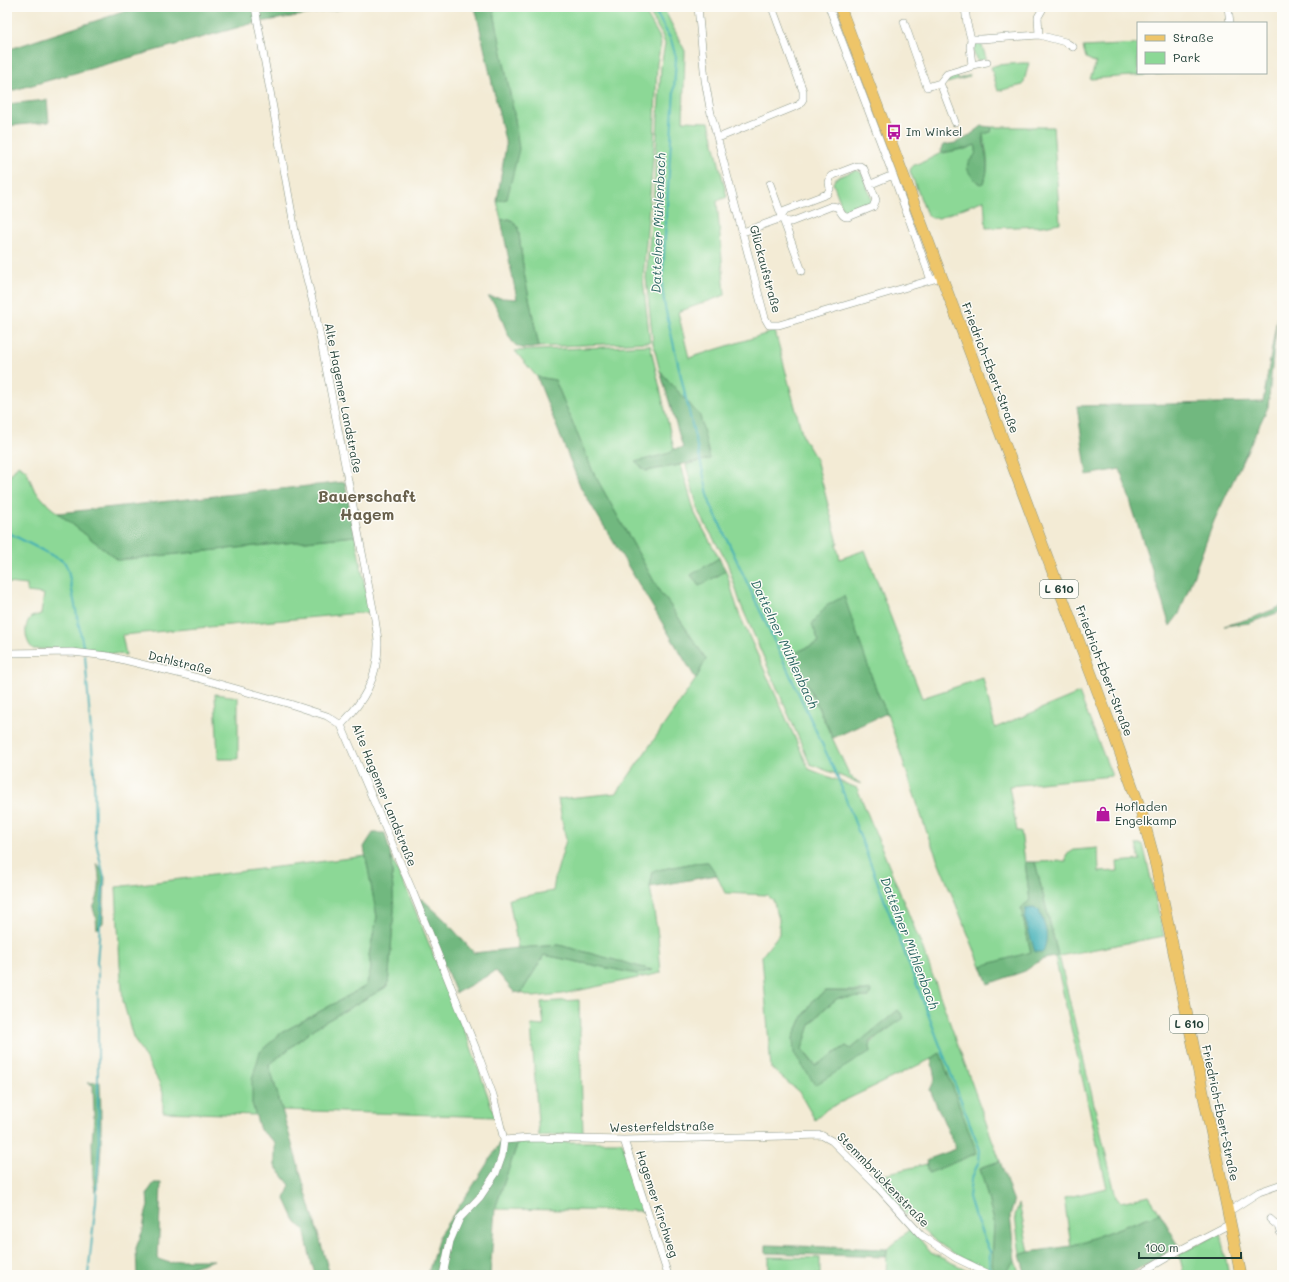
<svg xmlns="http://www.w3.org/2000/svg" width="1289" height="1282" viewBox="0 0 1289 1282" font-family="Mali,sans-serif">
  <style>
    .green { fill: #8cd896; stroke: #568a65; fill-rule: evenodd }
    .forest { fill: #71b87f; stroke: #487a5a }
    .water { fill: #3caeb5; stroke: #2e7674 }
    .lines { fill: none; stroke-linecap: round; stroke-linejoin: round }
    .stream { stroke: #3caeb5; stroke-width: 2 }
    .street-casing { stroke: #899484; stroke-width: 8 }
    .primary-casing { stroke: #899484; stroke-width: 12 }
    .street { stroke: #fff; stroke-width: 7 }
    .primary { stroke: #eec569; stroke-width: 11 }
    .labels { text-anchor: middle; stroke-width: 3; stroke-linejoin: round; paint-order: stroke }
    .shield { fill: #fdfcf7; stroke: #62766e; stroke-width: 1 }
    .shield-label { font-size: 11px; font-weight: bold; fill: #1f3d34 }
    .poi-label { font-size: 12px; fill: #1f3d34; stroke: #fdfcf7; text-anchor: start }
    .street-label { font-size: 12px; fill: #1f3d34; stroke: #fdfcf7 }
    .water-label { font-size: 13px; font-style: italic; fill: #296561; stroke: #fdfcf7 }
    .district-label { font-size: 16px; font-weight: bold; fill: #68604c; stroke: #fdfcf7 }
  </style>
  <rect width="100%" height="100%" fill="#fdfcf7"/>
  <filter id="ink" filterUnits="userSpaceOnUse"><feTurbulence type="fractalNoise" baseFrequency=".025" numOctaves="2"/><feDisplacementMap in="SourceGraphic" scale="8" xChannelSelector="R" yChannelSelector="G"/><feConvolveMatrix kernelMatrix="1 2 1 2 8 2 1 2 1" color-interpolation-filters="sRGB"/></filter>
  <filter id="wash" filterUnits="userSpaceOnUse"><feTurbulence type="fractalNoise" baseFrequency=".012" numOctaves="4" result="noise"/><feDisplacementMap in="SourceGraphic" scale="16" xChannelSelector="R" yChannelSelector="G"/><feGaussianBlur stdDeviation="0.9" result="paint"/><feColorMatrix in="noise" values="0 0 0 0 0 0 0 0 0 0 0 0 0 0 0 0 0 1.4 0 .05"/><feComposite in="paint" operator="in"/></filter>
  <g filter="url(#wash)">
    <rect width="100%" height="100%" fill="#f3ebd5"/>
    <path class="green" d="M493,7H642L659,36L661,44L657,63L654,147L643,279L650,342L539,347L524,273L518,227L510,219L501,220L497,201L507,199L515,119Z
      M646,7H663L685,51L683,121L709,122L727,197L717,201L725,295L678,312L689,358L775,331L803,437L816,459L838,543L836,544L840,559L865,550L922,698L983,678L995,728L1079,693L1112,776L1009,786L1017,831H1021L1030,901L1024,905L1021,909L1031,953L981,966L928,836L887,713L877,692L819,642L793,654L850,776L861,784L810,764L741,605L727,562L699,513L686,465L709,459L700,416L660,371L653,343L646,278L653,204L661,66L665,44L662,35Z
      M981,42L986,58V59L978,61L976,59L972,47L974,43Z
      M1138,44V73H1173L1090,79L1096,63L1086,58L1083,47Z
      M1022,63H1029L1023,85L998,91L991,67L997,65Z
      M956,74L958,79L970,75L969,77L947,83L952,75Z
      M991,127H1053L1060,223L1043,226L986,228L984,200L939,218H932L927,215L910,171L912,166L923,162L941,153L962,149H965L975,145C983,163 953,155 978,183H983C991,169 986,150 983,135L984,133L992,129Z
      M856,170L862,173L872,200L870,205L848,213L843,210L833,183L836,178Z
      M650,345L674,449L671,453L636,462L646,471L681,465L695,514L719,558L691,575L699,586L726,571L739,614L809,769L857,788L923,949L1000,1161L980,1168L994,1221L992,1270C984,1267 974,1264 966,1260C926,1240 901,1209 871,1177L927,1164L929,1172L977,1153L940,1053L931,1059L827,1109L815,1120L799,1092L771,1068L762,956L779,934V919L773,900L767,895L725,893L717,876L708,862L694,863L653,871L650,887L658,936L661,973L562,994L533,997L521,993L544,955L637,974L651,970L559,945L518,948L509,899L553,891L555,878L566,840L558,799L617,793L696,679L706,659L668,602L661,594L593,472L555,380L537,377L515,351ZM826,991H871L869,997L838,998L823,1010L810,1025L802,1049L816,1066L846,1046L851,1049L898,1010L904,1017L815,1085L793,1038L801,1020L814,999Z
      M18,465L26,470L34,489L49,506L118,560L355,536L370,612L122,635L126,655L68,649H33C25,642 23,625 31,617L41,614L44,594L27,592V585L7,583V480Z
      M215,694L238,697V759H218Z
      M1136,844H1143L1164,936L1059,956L1116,1197L1120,1202L1149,1196L1160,1213L1071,1246L1064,1198L1107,1188L1055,957L1058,955L1035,862L1066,861V855L1074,850L1098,848L1099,872L1118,871L1117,862L1140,860Z
      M366,856L377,917L369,955L371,969L366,986L281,1033L260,1052L252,1103L256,1115L163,1112V1093L159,1082L133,1037L123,1001L120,965L116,887Z
      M391,857L409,895L471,1047L495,1117L282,1110L269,1065L316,1027L388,986L394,911Z
      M579,1000L583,1133L539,1136L531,1025L544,1026L541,1002Z
      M518,1142H622L644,1211L495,1209Z
      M1019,1203L1029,1252L1020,1255L1015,1216Z
      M911,1228L931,1253L978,1275H886L887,1249Z
      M1220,1233L1229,1275H1184L1179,1254Z
      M769,1257L820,1258V1275H769Z
      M1015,1261L1019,1272V1275H1002Z"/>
    <path class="forest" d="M138,7H353L254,23L7,92V50Z
      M475,7H493L515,119L519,149L507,199L497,201L506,145Z
      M47,100L49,122L7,126V104Z
      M982,126L991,127L992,129L991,132L983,134C983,150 992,167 983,183L980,184C976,181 973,178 970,174C960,159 981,160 975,145L965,149H962L943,153L940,151L943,145L955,143L966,138Z
      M510,219L518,227L524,273L539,347C533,348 523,350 517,346C504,338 503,308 488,297L517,299L501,220Z
      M1277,318L1268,407L1214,521L1179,614L1170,626L1120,469L1087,475L1077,406L1263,402Z
      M660,371L700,416L710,459L646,471L635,462L670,453L674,449L683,448Z
      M537,377L555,380L593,472L661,594L668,602L706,659L696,679L581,488Z
      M345,482L355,536L118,560L58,513Z
      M719,558L726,571L699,586L691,575Z
      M844,596L877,692L887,713L833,738L793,654L819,642L812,624L826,606Z
      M1282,606V611L1249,623L1224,626L1255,617Z
      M373,833H385L391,857L394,911L388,986L316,1027L269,1065L330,1275H316L312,1265L304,1229L296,1223L285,1199L290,1185L275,1166V1142L260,1130L252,1103V1079L260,1052L281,1033L366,986L371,969L369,955L377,917L364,847Z
      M708,862L717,875L650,887L653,871L694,863Z
      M1025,862H1035L1058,956L1041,960L1025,971L988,984L981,966L1031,952L1021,909L1024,905L1030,901Z
      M97,863L105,877L103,923L97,929L96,918L93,908C101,893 100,879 97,863Z
      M422,899L445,920L474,953L518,948L559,945L652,970L637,974L544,955L521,993L514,992L496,971L456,993L418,901Z
      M871,990L869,997L838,998L823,1010L810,1025L802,1049L815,1066L846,1046L851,1049L898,1010L904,1018L869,1042L871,1051L815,1085L794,1053L793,1038L801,1020L814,999L826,991L859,992Z
      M940,1053L977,1153L929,1173L926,1160L956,1149L930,1090L935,1079L931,1059Z
      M100,1082C101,1103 101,1124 101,1145C100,1161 100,1177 95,1192L93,1177L92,1143L94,1116L93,1085L87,1083Z
      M518,1142L495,1209L490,1275H429V1270L440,1234L471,1189L500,1143Z
      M1000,1161L1014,1203L1010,1216L1015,1261L1002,1275L992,1270L994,1221L980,1168Z
      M154,1183H161L158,1259L170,1263L180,1260H214L183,1270L173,1275H137L136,1248L143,1230L145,1216L148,1206L147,1193Z
      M1160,1213L1179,1246L1127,1275H1027L1025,1272L1020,1255L1029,1252L1071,1246Z
      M766,1245L887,1249L886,1257L766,1253Z"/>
    <path class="water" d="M1033,908L1039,910C1045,927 1050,934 1043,952H1035L1025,919V909Z"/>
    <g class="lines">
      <path class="stream" d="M653,7L671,40L676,57L662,287L665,307L710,503L837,776L980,1150L979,1161L971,1180L969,1197L975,1217L990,1252L989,1268
        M7,532L61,560L65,563L68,570L84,651
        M85,656L94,771L95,838L104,877L97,962L98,970V1096L99,1148L96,1201L88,1275"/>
    </g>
  </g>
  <g filter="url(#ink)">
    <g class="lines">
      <g class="street-casing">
        <path id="street" d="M255,7L295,231L315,311L375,619C376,627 378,636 378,644C378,678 364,701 341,725
          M698,7L705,80L711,114L765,318L769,325H779L941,277
          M829,7L893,175L931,280
          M1228,7L1230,23
          M904,22L927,87L940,83L947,74L970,67L972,65L970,47L971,39L967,24L965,7
          M1039,35L1038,17L1042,10
          M971,39H981L1039,35L1065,42L1073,47
          M972,65L987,62
          M940,83L955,122
          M718,138L799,105L803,99V91L772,7
          M770,184L802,271
          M871,184L893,175
          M782,215L785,210L827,194L830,189L829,182L831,176L857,166H860L864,169L876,200L873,207L848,217C842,218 841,211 837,207L832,206L791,222L784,221
          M743,232L782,218
          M7,653L72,652L108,656L198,678L290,704L327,716L341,725
          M341,725L412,890L478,1054L493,1095L504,1140L502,1156L496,1173L480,1197L460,1218L450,1241L443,1275
          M504,1140L530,1138L624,1140L821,1135L832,1141L875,1184L921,1235L956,1258L991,1275
          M624,1140L668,1275
          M1228,1212L1259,1192L1282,1184
          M1270,1219L1278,1226L1280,1232L1282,1234
          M1137,1275L1178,1251L1230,1224"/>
      </g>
      <g class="primary-casing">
        <path id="primary" d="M840,7L1110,724L1141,811L1156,866L1241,1275"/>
      </g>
      <use href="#street" class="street"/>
      <use href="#primary" class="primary"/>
    </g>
  </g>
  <defs>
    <g id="bus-bare" transform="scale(1.2)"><path d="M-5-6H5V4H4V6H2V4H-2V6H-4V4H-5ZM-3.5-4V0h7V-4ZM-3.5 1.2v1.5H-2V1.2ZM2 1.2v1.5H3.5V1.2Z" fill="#b5179e" stroke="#fdfcf7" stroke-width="2.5" paint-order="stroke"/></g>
    <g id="shop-bare" transform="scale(1.2)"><path d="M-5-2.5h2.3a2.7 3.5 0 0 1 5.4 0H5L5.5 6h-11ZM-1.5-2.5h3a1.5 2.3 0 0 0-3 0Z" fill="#b5179e" stroke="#fdfcf7" stroke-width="2.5" paint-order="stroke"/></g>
  </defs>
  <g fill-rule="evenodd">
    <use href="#bus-bare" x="894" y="132"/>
    <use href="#shop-bare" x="1103" y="814"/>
  </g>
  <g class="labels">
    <g class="shield">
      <rect x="1040" y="580" width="38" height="18" rx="3"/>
      <rect x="1170" y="1015" width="38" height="18" rx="3"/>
    </g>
    <g class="shield-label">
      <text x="1059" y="593">L 610</text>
      <text x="1189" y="1028">L 610</text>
    </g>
    <g class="poi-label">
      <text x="906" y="136">Im Winkel</text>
      <text x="1115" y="811">Hofladen<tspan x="1115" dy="14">Engelkamp</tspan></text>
    </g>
    <g class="street-label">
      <text transform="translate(765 269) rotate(75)" y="4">Glückaufstraße</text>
      <text transform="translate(990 368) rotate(69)" y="4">Friedrich-Ebert-Straße</text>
      <text transform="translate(343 398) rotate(79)" y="4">Alte Hagemer Landstraße</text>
      <text transform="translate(180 663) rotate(14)" y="4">Dahlstraße</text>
      <text transform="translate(1104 671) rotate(69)" y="4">Friedrich-Ebert-Straße</text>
      <text transform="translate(384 795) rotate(68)" y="4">Alte Hagemer Landstraße</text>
      <text transform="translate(1220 1113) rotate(78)" y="4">Friedrich-Ebert-Straße</text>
      <text transform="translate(662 1127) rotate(-1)" y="4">Westerfeldstraße</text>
      <text transform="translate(883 1180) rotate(46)" y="4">Stemmbrückenstraße</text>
      <text transform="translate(657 1204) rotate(72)" y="4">Hagemer Kirchweg</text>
    </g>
    <g class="water-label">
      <text transform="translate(658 223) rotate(-88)" y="5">Dattelner Mühlenbach</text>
      <text transform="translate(785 644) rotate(65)" y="5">Dattelner Mühlenbach</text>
      <text transform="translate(910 943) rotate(69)" y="5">Dattelner Mühlenbach</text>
    </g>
    <g class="district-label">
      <text x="367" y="502">Bauerschaft<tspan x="367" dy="18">Hagem</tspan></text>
    </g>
  </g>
  <rect width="1289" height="1282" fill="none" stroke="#fdfcf7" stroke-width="24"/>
  <rect x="1137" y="22" width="130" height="52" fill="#fdfcf7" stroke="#a4b0a9"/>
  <rect x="1145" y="35" width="20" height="6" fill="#eec569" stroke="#a4b0a9"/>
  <text x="1173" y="42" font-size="12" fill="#1f3d34">Straße</text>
  <rect x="1145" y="52" width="20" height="12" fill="#8cd896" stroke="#a4b0a9"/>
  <text x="1173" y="62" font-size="12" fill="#1f3d34">Park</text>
  <path d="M1139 1252v6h102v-6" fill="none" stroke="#1f3d34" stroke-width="2"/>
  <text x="1145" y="1252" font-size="12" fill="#1f3d34" stroke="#fdfcf7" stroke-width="3" paint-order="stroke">100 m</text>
</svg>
